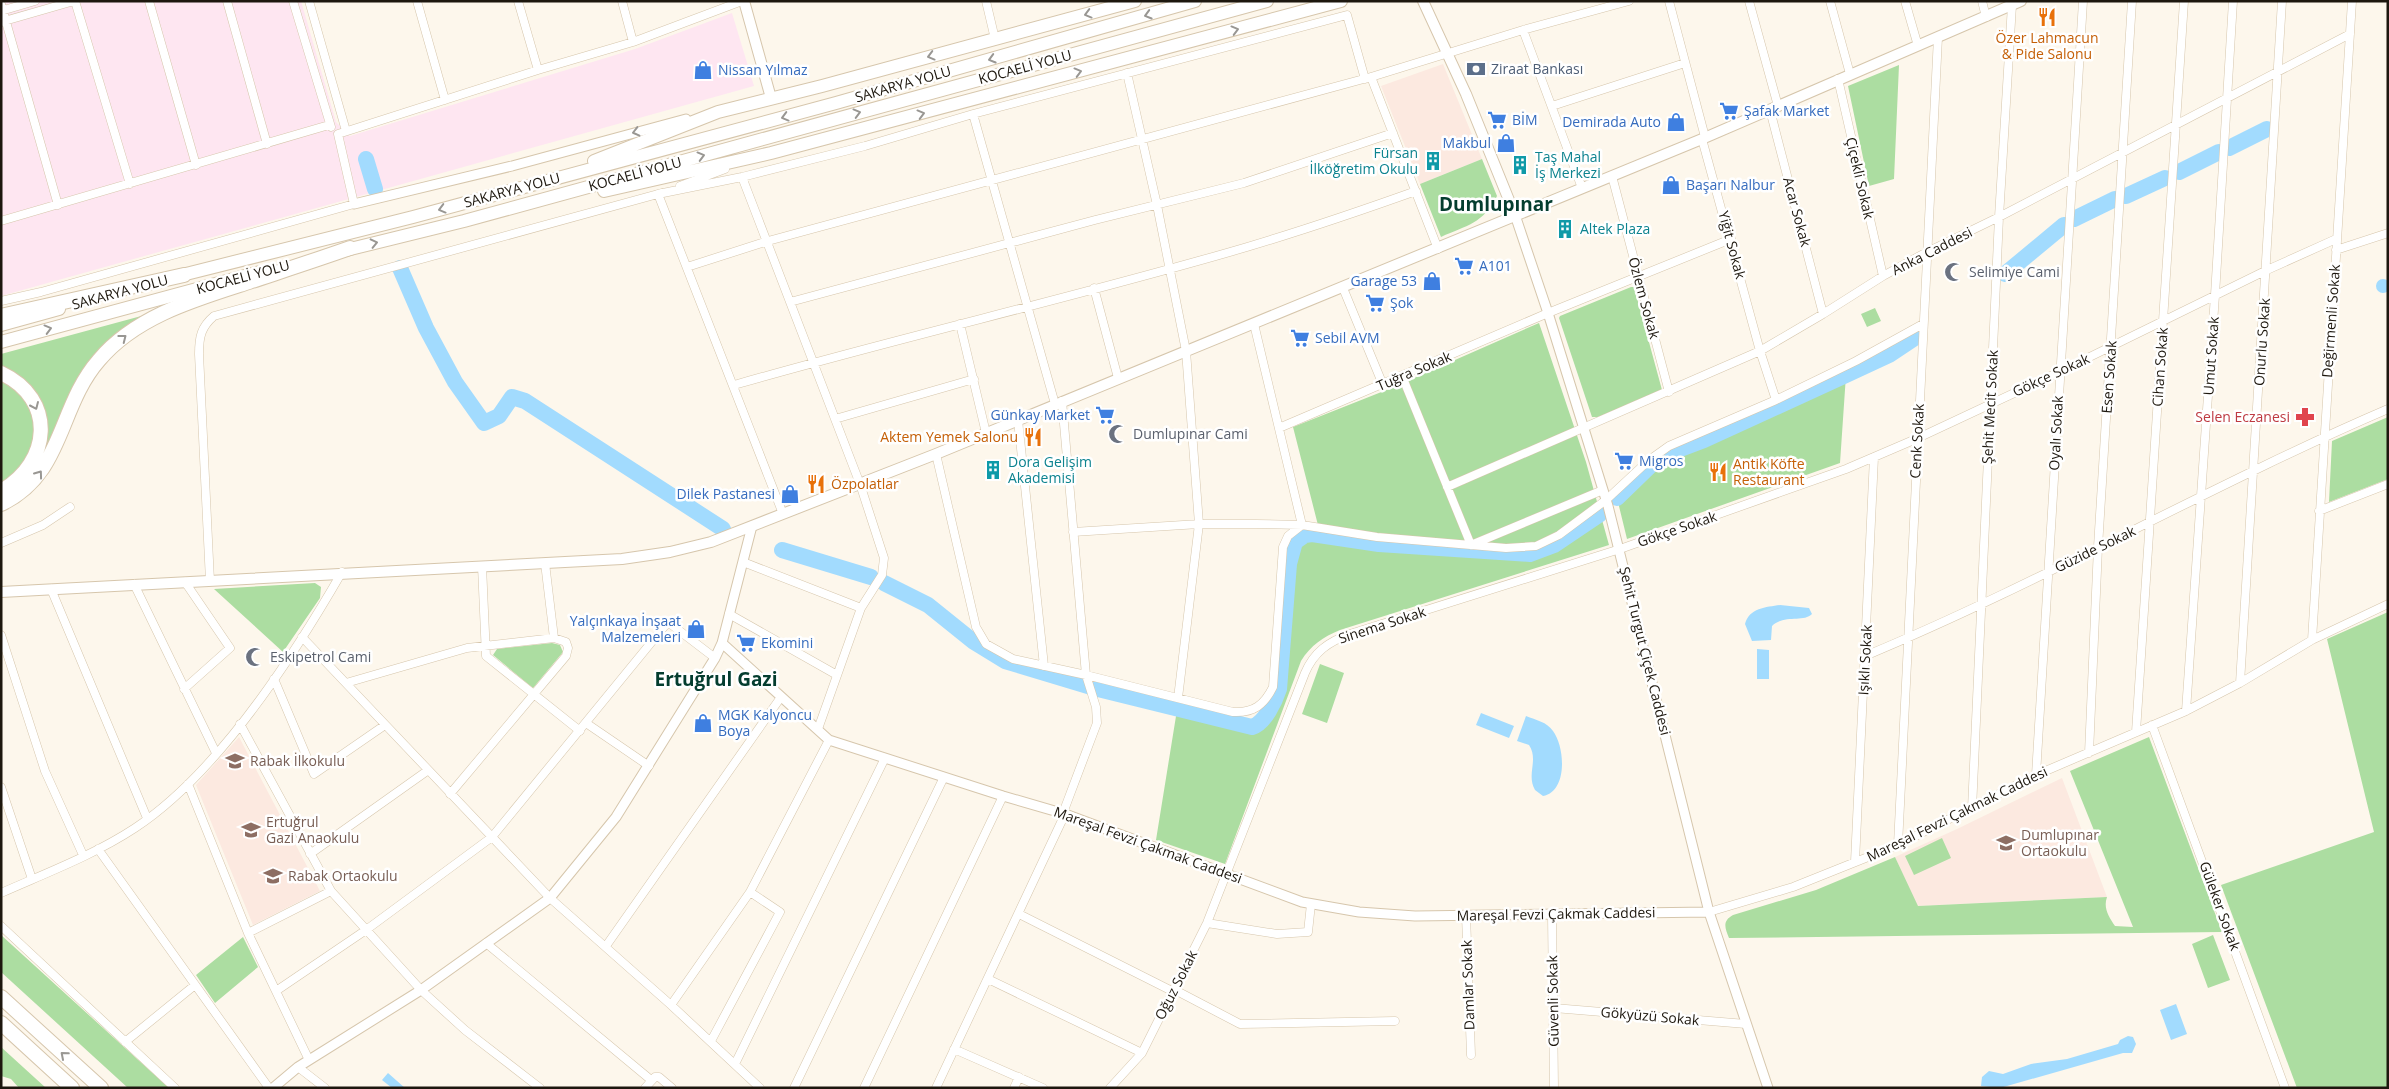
<svg xmlns="http://www.w3.org/2000/svg" width="2389" height="1089" viewBox="0 0 2389 1089" font-family="'Open Sans',sans-serif">
  <style>
    .commercial { fill: #fee6f1 }
    .education { fill: #fce9e0 }
    .green { fill: #acdda1 }
    .water { fill: #a2dbfe }
    .lines { fill: none; stroke-linecap: round; stroke-linejoin: round }
    .river { stroke: #a2dbfe; stroke-width: 16 }
    .minor-casing { stroke: #d6c6ac; stroke-width: 9 }
    .tertiary-casing { stroke: #d6c6ac; stroke-width: 11 }
    .secondary-casing { stroke: #d6c6ac; stroke-width: 12 }
    .trunk-casing { stroke: #d6c6ac; stroke-width: 14 }
    .motorway-casing { stroke: #d6c6ac; stroke-width: 16 }
    .minor { stroke: #fff; stroke-width: 8 }
    .tertiary { stroke: #fff; stroke-width: 9 }
    .secondary { stroke: #fff; stroke-width: 10 }
    .trunk { stroke: #fff; stroke-width: 12 }
    .motorway { stroke: #fff; stroke-width: 14 }
    .oneway { stroke: #999793 }
    .labels { text-anchor: middle; stroke-width: 5; stroke-linejoin: round; paint-order: stroke }
    .food-label { font-size: 14px; fill: #c56008; stroke: #fff; text-anchor: start }
    .street-label { font-size: 14px; fill: #1d170e; stroke: #fff }
    .service-label { font-size: 14px; fill: #4e5e75; stroke: #fff; text-anchor: start }
    .shop-label { font-size: 14px; fill: #366cbe; stroke: #fff; text-anchor: start }
    .culture-label { font-size: 14px; fill: #0d838f; stroke: #fff; text-anchor: start }
    .worship-label { font-size: 14px; fill: #5b616d; stroke: #fff; text-anchor: start }
    .health-label { font-size: 14px; fill: #be3a42; stroke: #fff; text-anchor: end }
    .education-label { font-size: 14px; fill: #785e54; stroke: #fff; text-anchor: start }
    .district-label { font-size: 19px; font-weight: bold; fill: #043d2f; stroke: #fff }
  </style>
  <rect width="100%" height="100%" fill="#fdf7ec"/>
  <path class="commercial" d="M1,1H301L336,122L350,136L635,49L732,13L754,86L1,296Z"/>
  <path class="education" d="M1443,64L1482,159L1420,184L1381,86Z
    M239,737L320,891L253,925L196,785Z
    M2062,778L2107,897L1917,906L1895,857L1957,829Z"/>
  <path class="green" d="M1899,65L1894,179L1869,186L1848,86Z
    M1482,159L1497,196C1483,224 1467,225 1441,237L1420,184Z
    M1631,287H1634L1662,390L1598,417H1592L1559,318L1560,316Z
    M1875,308L1881,321L1867,327L1861,314Z
    M145,315L120,334L43,458L47,430L1,367V354Z
    M1539,323L1586,462L1609,545L1340,630C1323,637 1311,645 1301,661L1225,864L1156,840L1177,710L1252,727C1267,723 1278,693 1281,679L1289,564C1293,540 1296,536 1320,533L1293,427L1389,389Z
    M1846,375L1840,463L1627,539L1617,498L1650,466L1667,454L1704,440Z
    M1,379C29,396 41,419 30,450C29,455 28,461 25,465C19,472 9,478 1,484Z
    M2388,417V479L2329,502L2332,441Z
    M315,583L321,587L320,598L283,652L214,589Z
    M2388,612V1088H2297L2221,885L2374,832L2327,639Z
    M552,643L560,645L563,652L533,688L493,655L497,649Z
    M1320,664L1344,673L1327,723L1302,714Z
    M2149,737L2222,932L1729,938C1725,928 1722,921 1733,915L1816,890L1895,857L1918,906L2107,897C2103,908 2109,917 2115,926L2133,927L2070,771Z
    M1942,838L1951,858L1914,875L1905,856Z
    M1,935L169,1088H128L1,972Z
    M2213,935L2230,980L2208,988L2192,944Z
    M243,937L258,967L215,1003L196,975Z
    M1,1047L46,1088H19L11,1079L1,1076Z"/>
  <path class="water" d="M2376 286a7 7 0 1 1 14 0a7 7 0 1 1-14 0Z
    M1780,605L1809,608L1812,614C1803,623 1784,614 1772,626L1771,640L1752,641L1745,624C1749,608 1766,607 1780,605Z
    M1757,649L1769,650V679H1757Z
    M1481,713L1514,726L1509,738L1476,725Z
    M1526,716C1536,720 1547,722 1553,731C1565,747 1568,791 1543,796L1535,790C1526,774 1539,760 1529,745L1517,741Z
    M2176,1004L2187,1034L2171,1040L2160,1010Z
    M2128,1036L2133,1037L2136,1044L2132,1053H2123L2000,1088L1981,1086L1982,1077L1989,1071L2003,1074L2031,1064L2067,1059L2118,1044L2120,1040Z
    M388,1073L405,1088H392L382,1080Z"/>
  <g class="lines">
    <path class="river" d="M2229,148L2267,129
      M366,159L375,189
      M2179,172L2219,152
      M2126,196L2165,178
      M2074,219L2115,199
      M400,268L426,328L455,382L484,423L499,416L512,397L525,401L723,529
      M2005,274L2064,225
      M1617,498L1650,466L1667,454L1704,440L1846,375L1889,355L1916,337
      M782,550L871,577
      M884,583L928,605L974,642L1005,661L1098,689L1252,727C1265,723 1275,701 1279,689L1289,564L1295,542L1305,535L1312,534L1379,544L1530,554L1554,545L1600,514"/>
    <g class="minor-casing">
      <path id="minor" d="M75,1L130,184
        M149,1L196,165
        M227,1L267,144
        M293,1L331,127
        M309,1L346,131
        M417,1L445,100
        M518,1L538,70
        M622,1L633,42
        M986,1L995,39
        M1669,1L1705,137
        M1749,1L1778,106
        M1830,1L1850,74
        M1905,1L1918,46
        M1982,1L1986,17
        M1,4L58,205
        M1,11L35,1
        M1,22L74,1
        M1523,30L1582,188
        M1127,73L1157,205L1186,351L1199,524L1178,698
        M1371,77L1438,249
        M1838,79L1883,276
        M1552,106L1685,63
        M1770,110L1823,314
        M973,114L1055,404
        M1702,139L1760,351L1776,400
        M1612,176L1669,392
        M742,177L860,484L884,558L882,575L861,608L818,729
        M680,186L725,169
        M662,193L658,194L783,514
        M1,221L329,125
        M2336,250L2388,233
        M687,267L768,241L1371,77L1523,30L1629,1
        M1094,288L1118,378
        M1343,288L1383,385
        M1,301L41,292L354,204L338,134L538,70L633,42L742,1
        M790,302L1095,220L1244,183L1393,133
        M960,324L986,433
        M1254,324L1302,525
        M1402,376L1471,545L1603,490
        M734,385C904,336 1077,297 1247,247C1304,230 1360,211 1416,191
        M1062,401L1086,675L1096,707L1097,723L1063,813
        M835,419L974,379
        M1018,420L1044,666
        M1279,428L1548,313L1731,239
        M936,454L976,627L986,644L1013,659L1086,675L1233,712C1254,713 1264,705 1273,687L1283,547L1288,536L1302,525
        M1447,487L1760,351L1823,314L1883,276L1927,252L1999,217L2350,34
        M2319,511L2388,484
        M1073,532L1199,524H1256L1302,525L1377,537L1506,548L1536,546L1559,535L1606,500L1648,461L1669,446L1776,400L1856,361L1923,324
        M1,543L43,525L70,507
        M743,562L861,608
        M545,563L554,638
        M482,566L486,656L580,731
        M210,581L199,354C199,337 201,327 214,316L658,194L742,177L865,146L973,114L1347,15L1365,79
        M134,584L216,753
        M51,589L147,818
        M729,614L837,675
        M1,635L45,771L83,855
        M302,637L550,898L671,1005L760,1088
        M2312,640L2352,1
        M1865,656C2043,582 2211,485 2388,409
        M274,679L314,774L385,725
        M346,683L467,648L554,638L566,642L568,648L566,656L450,794
        M2240,683L2282,1
        M184,689L230,648L185,582
        M2186,711L2215,295L2233,1
        M586,723L649,766
        M240,724L331,891L421,990L465,1030L540,1088
        M2152,725L2285,1088
        M2136,732L2184,1
        M2089,753L2098,547L2132,1
        M2036,775L2083,1
        M188,784L248,933L309,1060
        M1,787L32,879
        M1972,809L1999,217L2012,5
        M1898,845L1938,37
        M98,849L269,1088
        M310,854L427,771
        M1855,862L1874,457
        M1,893C46,873 94,855 135,828C217,774 293,657 342,572
        M1709,912L1793,887L1898,845L2036,775L2186,711L2240,683L2312,640L2388,604
        M1019,914L1174,992
        M1552,914L1554,1088
        M1466,915L1471,1055
        M1207,923L1277,934L1308,932L1311,904
        M1,926L175,1088
        M248,933L331,891
        M486,943L651,1080
        M606,946L781,697
        M988,979L1142,1053
        M1175,990L1240,1024L1395,1021
        M276,991L366,930L492,837L668,622L715,658
        M671,1005L750,892L829,740
        M1554,1008L1746,1024
        M711,1041L780,912L750,892
        M125,1042L195,985
        M954,1049L1043,1088
        M735,1064L885,758
        M298,1067L325,1088
        M645,1088L655,1077H659L672,1088
        M794,1088L944,777
        M864,1088L1003,796
        M936,1088L1065,814
        M1014,1088L1019,1077
        M1110,1088L1142,1053L1207,923L1305,673C1314,652 1328,642 1350,634L1620,549L1846,469L1916,439L2059,372L2267,270L2336,239"/>
    </g>
    <g class="tertiary-casing">
      <path id="tertiary" d="M354,204L512,166L686,119
        M1515,215L1548,313L1608,506L1709,912L1768,1088
        M722,643L829,740L1003,796L1065,814L1302,902L1359,912L1415,916L1709,912
        M273,1088L298,1067L421,990L550,898L616,817L715,658L722,643L752,526"/>
    </g>
    <g class="secondary-casing">
      <path id="secondary" d="M744,1L771,98
        M1423,1L1466,94L1515,215
        M1,592L622,559L670,552L711,542L936,454L1702,139L2021,1"/>
    </g>
    <g class="trunk-casing">
      <path id="trunk" d="M594,161L718,112L822,86L1135,1
        M604,191L771,153L1341,1
        M342,251L464,221L1267,1
        M174,277L413,217L836,103L1195,1
        M1,325L59,309
        M1,342L260,272"/>
    </g>
    <g class="motorway-casing">
      <path id="motorway" d="M1,316L184,275
        M1,373C57,399 51,463 1,491
        M1,504C65,473 57,408 99,360C136,316 196,299 249,282C282,271 316,260 350,248
        M1,997L101,1088
        M1,1023L72,1088"/>
    </g>
    <use href="#minor" class="minor"/>
    <use href="#tertiary" class="tertiary"/>
    <use href="#secondary" class="secondary"/>
    <use href="#trunk" class="trunk"/>
    <use href="#motorway" class="motorway"/>
  </g>
  <defs><path id="oneway-chevron" d="M-2-3.5L2.5 0L-2 3.5" fill="none" stroke-width="1.6" stroke-linecap="round" stroke-linejoin="round" transform="scale(1.25)"/></defs>
  <g class="oneway">
    <use href="#oneway-chevron" transform="translate(1088 14) rotate(165)"/>
    <use href="#oneway-chevron" transform="translate(1148 15) rotate(164)"/>
    <use href="#oneway-chevron" transform="translate(1235 30) rotate(-15)"/>
    <use href="#oneway-chevron" transform="translate(931 56) rotate(165)"/>
    <use href="#oneway-chevron" transform="translate(992 59) rotate(164)"/>
    <use href="#oneway-chevron" transform="translate(1078 72) rotate(-15)"/>
    <use href="#oneway-chevron" transform="translate(857 113) rotate(-15)"/>
    <use href="#oneway-chevron" transform="translate(921 114) rotate(-15)"/>
    <use href="#oneway-chevron" transform="translate(785 117) rotate(165)"/>
    <use href="#oneway-chevron" transform="translate(636 132) rotate(166)"/>
    <use href="#oneway-chevron" transform="translate(701 156) rotate(-15)"/>
    <use href="#oneway-chevron" transform="translate(442 209) rotate(165)"/>
    <use href="#oneway-chevron" transform="translate(374 243) rotate(-13)"/>
    <use href="#oneway-chevron" transform="translate(48 329) rotate(-15)"/>
    <use href="#oneway-chevron" transform="translate(123 338) rotate(-38)"/>
    <use href="#oneway-chevron" transform="translate(35 406) rotate(66)"/>
    <use href="#oneway-chevron" transform="translate(39 474) rotate(-54)"/>
    <use href="#oneway-chevron" transform="translate(64 1055) rotate(-139)"/>
  </g>
  <defs>
    <g id="restaurant-bare" transform="scale(1.5)"><path d="M-5-6h1v4h1v-4h1v4h1v-4h1v5L-1.5 .5V6h-2V.5L-5-1ZM5-6V6H3V1.5H1.5Q1.5-4 5-6Z" fill="#e8710a" stroke="#fff" stroke-width="2.5" paint-order="stroke"/></g>
    <g id="bank-bare" transform="scale(1.5)"><path d="M-6-4H6V4H-6ZM0-2.3a2.3 2.3 0 1 0 0 4.6a2.3 2.3 0 1 0 0-4.6Z" fill="#5c6f8a" stroke="#fff" stroke-width="2.5" paint-order="stroke"/></g>
    <g id="shop-bare" transform="scale(1.5)"><path d="M-5-2.5h2.3a2.7 3.5 0 0 1 5.4 0H5L5.5 6h-11ZM-1.5-2.5h3a1.5 2.3 0 0 0-3 0Z" fill="#3f7fe0" stroke="#fff" stroke-width="2.5" paint-order="stroke"/></g>
    <g id="supermarket-bare" transform="scale(1.5)"><path d="M-6-5.5h2.5l.6 2H6L4.5 2H-2.5L-4.4-4H-6ZM-1.5 3.2a1.3 1.3 0 1 0 .1 0ZM3 3.2a1.3 1.3 0 1 0 .1 0Z" fill="#3f7fe0" stroke="#fff" stroke-width="2.5" paint-order="stroke"/></g>
    <g id="building-bare" transform="scale(1.5)"><path d="M-4-6H4V6H1V3H-1V6H-4ZM-2.5-4.3h1.7v1.8h-1.7ZM.8-4.3h1.7v1.8H.8ZM-2.5-1h1.7V.8h-1.7ZM.8-1h1.7V.8H.8Z" fill="#0f9aa8" stroke="#fff" stroke-width="2.5" paint-order="stroke"/></g>
    <g id="mosque-bare" transform="scale(1.5)"><path d="M3.5-4.9A6 6 0 1 0 3.5 4.9A5 5 0 1 1 3.5-4.9Z" fill="#6b7280" stroke="#fff" stroke-width="2.5" paint-order="stroke"/></g>
    <g id="pharmacy-bare" transform="scale(1.5)"><path d="M-2-6h4v4h4v4h-4v4h-4v-4h-4v-4h4Z" fill="#e0444e" stroke="#fff" stroke-width="2.5" paint-order="stroke"/></g>
    <g id="school-bare" transform="scale(1.5)"><path d="M0-5L7-2L0 1L-7-2ZM-4 1L0 2.5L4 1V4Q0 6-4 4Z" fill="#8d6e63" stroke="#fff" stroke-width="2.5" paint-order="stroke"/></g>
  </defs>
  <g fill-rule="evenodd">
    <use href="#restaurant-bare" x="2047" y="17"/>
    <use href="#bank-bare" x="1476" y="69"/>
    <use href="#shop-bare" x="703" y="70"/>
    <use href="#supermarket-bare" x="1729" y="111"/>
    <use href="#supermarket-bare" x="1497" y="120"/>
    <use href="#shop-bare" x="1676" y="122"/>
    <use href="#shop-bare" x="1506" y="143"/>
    <use href="#building-bare" x="1433" y="161"/>
    <use href="#building-bare" x="1520" y="165"/>
    <use href="#shop-bare" x="1671" y="185"/>
    <use href="#building-bare" x="1565" y="229"/>
    <use href="#supermarket-bare" x="1464" y="266"/>
    <use href="#mosque-bare" x="1954" y="272"/>
    <use href="#shop-bare" x="1432" y="281"/>
    <use href="#supermarket-bare" x="1375" y="303"/>
    <use href="#supermarket-bare" x="1300" y="338"/>
    <use href="#supermarket-bare" x="1105" y="415"/>
    <use href="#pharmacy-bare" x="2305" y="417"/>
    <use href="#mosque-bare" x="1118" y="434"/>
    <use href="#restaurant-bare" x="1033" y="437"/>
    <use href="#supermarket-bare" x="1624" y="461"/>
    <use href="#building-bare" x="993" y="470"/>
    <use href="#restaurant-bare" x="1718" y="472"/>
    <use href="#restaurant-bare" x="816" y="484"/>
    <use href="#shop-bare" x="790" y="494"/>
    <use href="#shop-bare" x="696" y="629"/>
    <use href="#supermarket-bare" x="746" y="643"/>
    <use href="#mosque-bare" x="255" y="657"/>
    <use href="#shop-bare" x="703" y="723"/>
    <use href="#school-bare" x="235" y="761"/>
    <use href="#school-bare" x="251" y="830"/>
    <use href="#school-bare" x="2006" y="843"/>
    <use href="#school-bare" x="273" y="876"/>
  </g>
  <g class="labels">
    <g class="food-label">
      <text x="2047" y="43" text-anchor="middle">Özer Lahmacun<tspan x="2047" dy="16">&amp; Pide Salonu</tspan></text>
      <text x="1018" y="442" text-anchor="end">Aktem Yemek Salonu</text>
      <text x="1733" y="469">Antik Köfte<tspan x="1733" dy="16">Restaurant</tspan></text>
      <text x="831" y="489">Özpolatlar</text>
    </g>
    <g class="street-label">
      <text transform="translate(1025 67) rotate(-15)" y="5">KOCAELİ YOLU</text>
      <text transform="translate(903 84) rotate(-16)" y="5">SAKARYA YOLU</text>
      <text transform="translate(635 174) rotate(-15)" y="5">KOCAELİ YOLU</text>
      <text transform="translate(1860 178) rotate(77)" y="5">Çiçekli Sokak</text>
      <text transform="translate(512 190) rotate(-15)" y="5">SAKARYA YOLU</text>
      <text transform="translate(1797 212) rotate(75)" y="5">Acar Sokak</text>
      <text transform="translate(1732 245) rotate(75)" y="5">Yiğit Sokak</text>
      <text transform="translate(1932 251) rotate(-27)" y="5">Anka Caddesi</text>
      <text transform="translate(243 277) rotate(-15)" y="5">KOCAELİ YOLU</text>
      <text transform="translate(120 292) rotate(-15)" y="5">SAKARYA YOLU</text>
      <text transform="translate(1644 298) rotate(75)" y="5">Özlem Sokak</text>
      <text transform="translate(2331 321) rotate(-86)" y="5">Değirmenli Sokak</text>
      <text transform="translate(2262 342) rotate(-86)" y="5">Onurlu Sokak</text>
      <text transform="translate(2211 356) rotate(-86)" y="5">Umut Sokak</text>
      <text transform="translate(2160 367) rotate(-86)" y="5">Cihan Sokak</text>
      <text transform="translate(1414 371) rotate(-23)" y="5">Tuğra Sokak</text>
      <text transform="translate(2051 375) rotate(-25)" y="5">Gökçe Sokak</text>
      <text transform="translate(2109 377) rotate(-86)" y="5">Esen Sokak</text>
      <text transform="translate(1990 407) rotate(-87)" y="5">Şehit Mecit Sokak</text>
      <text transform="translate(2056 433) rotate(-87)" y="5">Oyalı Sokak</text>
      <text transform="translate(1917 441) rotate(-87)" y="5">Cenk Sokak</text>
      <text transform="translate(1677 529) rotate(-19)" y="5">Gökçe Sokak</text>
      <text transform="translate(2095 549) rotate(-26)" y="5">Güzide Sokak</text>
      <text transform="translate(1382 625) rotate(-18)" y="5">Sinema Sokak</text>
      <text transform="translate(1645 651) rotate(76)" y="5">Şehit Turgut Çiçek Caddesi</text>
      <text transform="translate(1865 660) rotate(-87)" y="5">Işıklı Sokak</text>
      <text transform="translate(1957 814) rotate(-26)" y="5">Mareşal Fevzi Çakmak Caddesi</text>
      <text transform="translate(1148 845) rotate(20)" y="5">Mareşal Fevzi Çakmak Caddesi</text>
      <text transform="translate(2220 906) rotate(70)" y="5">Güleker Sokak</text>
      <text transform="translate(1556 914) rotate(-1)" y="5">Mareşal Fevzi Çakmak Caddesi</text>
      <text transform="translate(1176 985) rotate(-63)" y="5">Oğuz Sokak</text>
      <text transform="translate(1468 985) rotate(-92)" y="5">Damlar Sokak</text>
      <text transform="translate(1553 1001) rotate(-91)" y="5">Güvenli Sokak</text>
      <text transform="translate(1650 1016) rotate(5)" y="5">Gökyüzü Sokak</text>
    </g>
    <g class="service-label">
      <text x="1491" y="74">Ziraat Bankası</text>
    </g>
    <g class="shop-label">
      <text x="718" y="75">Nissan Yılmaz</text>
      <text x="1744" y="116">Şafak Market</text>
      <text x="1512" y="125">BİM</text>
      <text x="1661" y="127" text-anchor="end">Demirada Auto</text>
      <text x="1491" y="148" text-anchor="end">Makbul</text>
      <text x="1686" y="190">Başarı Nalbur</text>
      <text x="1479" y="271">A101</text>
      <text x="1417" y="286" text-anchor="end">Garage 53</text>
      <text x="1390" y="308">Şok</text>
      <text x="1315" y="343">Sebil AVM</text>
      <text x="1090" y="420" text-anchor="end">Günkay Market</text>
      <text x="1639" y="466">Migros</text>
      <text x="775" y="499" text-anchor="end">Dilek Pastanesi</text>
      <text x="681" y="626" text-anchor="end">Yalçınkaya İnşaat<tspan x="681" dy="16">Malzemeleri</tspan></text>
      <text x="761" y="648">Ekomini</text>
      <text x="718" y="720">MGK Kalyoncu<tspan x="718" dy="16">Boya</tspan></text>
    </g>
    <g class="culture-label">
      <text x="1418" y="158" text-anchor="end">Fürsan<tspan x="1418" dy="16">İlköğretim Okulu</tspan></text>
      <text x="1535" y="162">Taş Mahal<tspan x="1535" dy="16">İş Merkezi</tspan></text>
      <text x="1580" y="234">Altek Plaza</text>
      <text x="1008" y="467">Dora Gelişim<tspan x="1008" dy="16">Akademisi</tspan></text>
    </g>
    <g class="worship-label">
      <text x="1969" y="277">Selimiye Cami</text>
      <text x="1133" y="439">Dumlupınar Cami</text>
      <text x="270" y="662">Eskipetrol Cami</text>
    </g>
    <g class="health-label">
      <text x="2290" y="422">Selen Eczanesi</text>
    </g>
    <g class="education-label">
      <text x="250" y="766">Rabak İlkokulu</text>
      <text x="266" y="827">Ertuğrul<tspan x="266" dy="16">Gazi Anaokulu</tspan></text>
      <text x="2021" y="840">Dumlupınar<tspan x="2021" dy="16">Ortaokulu</tspan></text>
      <text x="288" y="881">Rabak Ortaokulu</text>
    </g>
    <g class="district-label">
      <text x="1496" y="211">Dumlupınar</text>
      <text x="716" y="686">Ertuğrul Gazi</text>
    </g>
  </g>
  <rect width="2389" height="1089" fill="none" stroke="#1d170e" stroke-width="5"/>
</svg>
